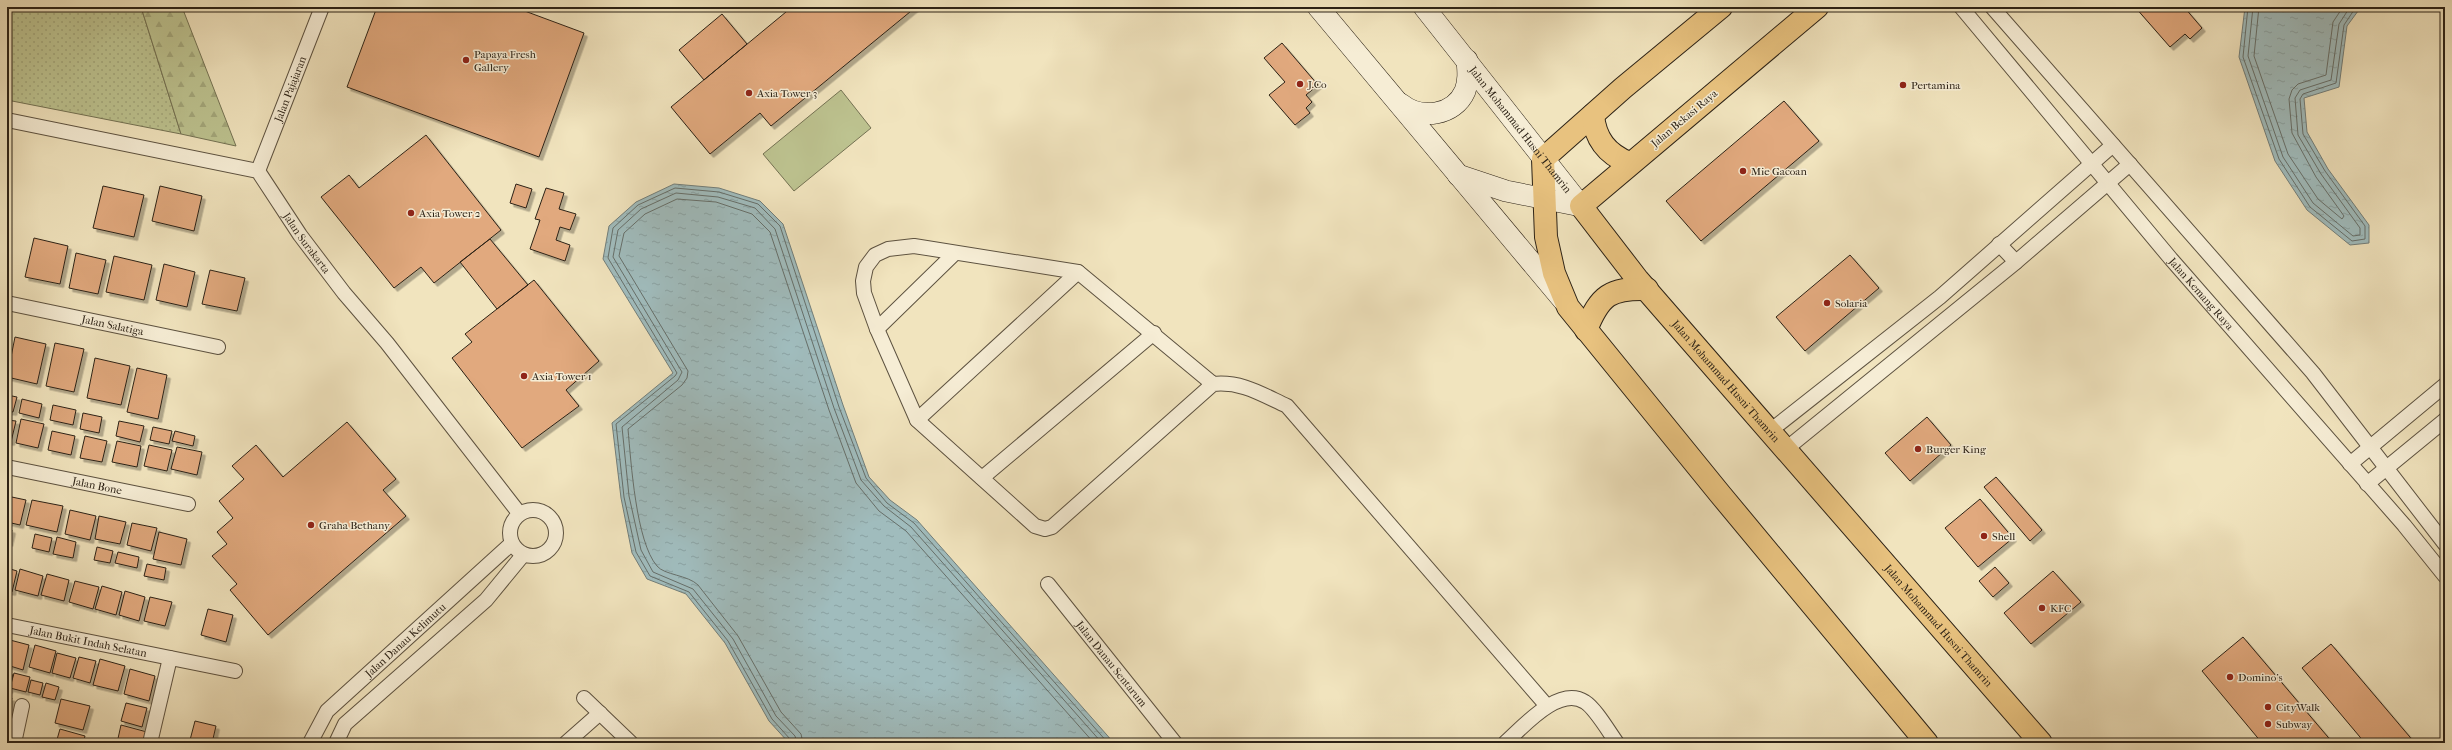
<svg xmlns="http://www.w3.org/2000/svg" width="2452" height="750" viewBox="0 0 2452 750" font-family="'IM FELL French Canon',serif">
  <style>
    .grass { fill: url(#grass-dots); stroke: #747253 }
    .forest { fill: url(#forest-firs); stroke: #747253 }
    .pitch { fill: #bdc390; stroke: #747253 }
    .water { fill: url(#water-ripples); stroke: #727e7a }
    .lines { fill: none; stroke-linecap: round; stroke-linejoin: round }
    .shore { stroke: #666f6a; stroke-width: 1 }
    .building { fill: #e1a97e; stroke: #2c2216; filter: url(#shadow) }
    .street-casing { stroke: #5d5240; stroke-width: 16 }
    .secondary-casing { stroke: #2c2216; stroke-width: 22 }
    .primary-casing { stroke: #2c2216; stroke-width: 24 }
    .street { stroke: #f6edd5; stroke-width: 14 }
    .secondary { stroke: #f6edd5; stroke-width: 21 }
    .primary { stroke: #e8c27f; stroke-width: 22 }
    .poi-dot { fill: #8f2418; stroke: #f6edd5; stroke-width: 1.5 }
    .labels { text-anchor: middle; stroke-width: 3; stroke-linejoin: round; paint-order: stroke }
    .poi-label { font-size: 11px; fill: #2c2216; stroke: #f6edd5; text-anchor: start }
    .street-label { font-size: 11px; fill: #2c2216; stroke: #f6edd5 }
  </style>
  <defs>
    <pattern id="grass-dots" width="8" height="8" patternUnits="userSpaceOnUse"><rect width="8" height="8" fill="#bdc390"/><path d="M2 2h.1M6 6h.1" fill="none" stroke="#a3a77b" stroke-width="1.8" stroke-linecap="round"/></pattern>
    <pattern id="forest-firs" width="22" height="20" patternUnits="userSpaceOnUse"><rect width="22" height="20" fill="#bdc390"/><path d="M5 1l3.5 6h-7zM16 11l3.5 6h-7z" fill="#a3a77b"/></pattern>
    <pattern id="water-ripples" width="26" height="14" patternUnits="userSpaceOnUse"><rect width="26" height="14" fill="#a0bcbd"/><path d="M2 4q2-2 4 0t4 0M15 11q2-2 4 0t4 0" fill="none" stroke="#8aa1a2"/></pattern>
    <filter id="shadow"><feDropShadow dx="3.5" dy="3.5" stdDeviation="0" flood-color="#0004"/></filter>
  </defs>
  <rect width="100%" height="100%" fill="#f1e4be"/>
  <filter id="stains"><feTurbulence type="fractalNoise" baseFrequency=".005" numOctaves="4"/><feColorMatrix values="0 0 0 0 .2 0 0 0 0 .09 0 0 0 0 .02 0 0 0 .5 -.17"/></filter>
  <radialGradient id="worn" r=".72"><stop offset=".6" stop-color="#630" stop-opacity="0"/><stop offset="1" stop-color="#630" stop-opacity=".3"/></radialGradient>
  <path class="grass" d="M7,7H141L181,134L7,100Z"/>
  <path class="forest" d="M141,7H182L236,146L181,134Z"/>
  <path class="pitch" d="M841,90L871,128L794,191L763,154Z"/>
  <path class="water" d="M2245,7H2361L2347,26L2339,87L2304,98L2307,132L2328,169L2369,225V243L2350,245L2307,210L2275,161L2239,57Z
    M674,184L719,188L760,201L783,224L843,405L869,477L890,500L917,520L1114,743H789L769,721L725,643L686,594L647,579L632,553L621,498L612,423L673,373L603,259L609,226L636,202Z"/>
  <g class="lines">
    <path class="shore" d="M2248,7L2243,57L2279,159L2310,207L2352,241L2365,239V226L2325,171L2303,134L2300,99L2303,94L2336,83L2344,25L2356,7
      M2253,7L2248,56L2283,157L2313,203L2353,236L2360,235V228L2321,174L2298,135L2295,98L2300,90L2331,80L2339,24L2350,7
      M2259,7L2254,56L2288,154L2318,199L2342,219L2344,216L2316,177L2292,133L2289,99L2292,90L2298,84L2326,75L2333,22L2343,7
      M792,743L790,739L772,719L728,641L689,592L650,576L636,552L624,497L616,424L675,376L677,373L608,258L613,228L638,205L675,188L719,192L758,204L780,226L839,407L866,478L887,503L914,523L1108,743
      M797,743L795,736L776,716L733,639L693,589L653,572L641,550L629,496L622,427L678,380L682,372L613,257L618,230L641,209L676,193L718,197L755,208L775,229L834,408L861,480L884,506L911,527L1102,743
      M803,743L801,734L781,712L738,636L698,585C688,575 664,575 657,566C636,542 631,462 628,429L682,385L687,378L688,371L619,256L624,233L645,214L677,199L716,202L752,214L770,232L829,410L856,483L879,511L906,531L1094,743"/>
  </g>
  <path class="building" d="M377,7H514L584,33L539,157L347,87Z
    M792,7H916L771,126L760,113L710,154L671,107Z
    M2135,7H2184L2202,28L2190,39L2185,34L2170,47Z
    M722,14L747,44L704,80L679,50Z
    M1282,43L1318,85L1306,95L1312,102L1306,108L1310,113L1295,125L1269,95L1285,82L1264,58Z
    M1784,101L1819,141L1701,241L1666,201Z
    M426,135L501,230L434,283L421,267L394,288L321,197L349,175L359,188Z
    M516,184L532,189L526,208L510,203Z
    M103,186L144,195L134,237L93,228Z
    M160,186L202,196L194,231L152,221Z
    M546,188L564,193L559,209L576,214L570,230L560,227L556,240L570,245L565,261L530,249L540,220L535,219Z
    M34,238L68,246L60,284L25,277Z
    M490,239L528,285L497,309L460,262Z
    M76,253L106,260L98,294L69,288Z
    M1850,255L1879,288L1805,351L1776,317Z
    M114,256L152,265L144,300L106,292Z
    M164,264L195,272L187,307L156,300Z
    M210,270L245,278L237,311L202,304Z
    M534,280L599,361L566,390L579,406L522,448L452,358L472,342L465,334Z
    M15,337L46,344L37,384L7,377Z
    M55,343L84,349L74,392L46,386Z
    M95,358L130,366L121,405L87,398Z
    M137,368L167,375L158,419L127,412Z
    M7,395L17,397L13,412L7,411Z
    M22,399L42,404L39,418L19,413Z
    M53,405L76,410L73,425L50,420Z
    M83,413L102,417L99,433L80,429Z
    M1927,417L1951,445L1910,481L1885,453Z
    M21,419L44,424L38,448L16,443Z
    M7,420L16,421L11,442L7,441Z
    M119,421L144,426L140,442L116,436Z
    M347,422L396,479L383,490L406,516L268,635L230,590L237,584L212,556L227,544L217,532L233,518L219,501L244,479L232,466L256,445L283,477Z
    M153,427L172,431L169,444L150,440Z
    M52,431L75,436L71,455L48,450Z
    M175,431L195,436L193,446L172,441Z
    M85,436L107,441L102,462L80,458Z
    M117,441L141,446L137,467L112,462Z
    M149,445L172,450L167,471L144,466Z
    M177,447L202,452L197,475L171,469Z
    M1996,477L2042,530L2030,541L1984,487Z
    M7,496L26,500L20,525L7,522Z
    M1980,499L2013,538L1978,567L1945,528Z
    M32,500L63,506L57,532L26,525Z
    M70,510L96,516L90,540L65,534Z
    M99,516L126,522L120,544L95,539Z
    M132,523L157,528L151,551L127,545Z
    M7,528L12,530L9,543L7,542Z
    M159,532L187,539L181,565L153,559Z
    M35,534L52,538L49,552L32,548Z
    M57,537L76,542L73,558L53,554Z
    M97,547L113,551L110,563L94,560Z
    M118,552L139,557L137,568L115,563Z
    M147,564L166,568L164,580L144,576Z
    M1995,567L2009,583L1993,597L1979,581Z
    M7,568L17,571L12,592L7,591Z
    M20,569L43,576L38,596L15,590Z
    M2053,571L2081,602L2031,644L2004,613Z
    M47,574L69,580L64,601L41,595Z
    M75,581L99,587L93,609L69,602Z
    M102,586L122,592L116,615L95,609Z
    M125,591L145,597L139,621L119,615Z
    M150,597L172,602L165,626L144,621Z
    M208,609L233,615L226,642L201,635Z
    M2243,637L2333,743H2262L2202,671Z
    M10,640L29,645L23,670L7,665V652Z
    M2331,644L2415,743H2365L2302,668Z
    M35,645L56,651L50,673L29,667Z
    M57,653L76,658L70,678L52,673Z
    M79,657L96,661L90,683L73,678Z
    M100,659L125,666L118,691L93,685Z
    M130,669L155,676L149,701L124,694Z
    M14,673L30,677L26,692L10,688Z
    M7,674L13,675L9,690H7Z
    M31,680L43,683L40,695L28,692Z
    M46,683L59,687L55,700L42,697Z
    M7,697L12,698L7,716Z
    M61,699L90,706L83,730L55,723Z
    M126,703L147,708L142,727L121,721Z
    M195,721L216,726L212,743L190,740Z
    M121,725L147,732L144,743H117Z
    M60,729L85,736L83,743H56Z"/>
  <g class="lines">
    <g class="street-casing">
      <g id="street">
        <path id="s1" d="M1961,7L2171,259L2404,525L2445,576"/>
        <path d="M1992,7L2313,373L2445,544"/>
        <path id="s2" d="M7,120L258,171L300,235L344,293L387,343L519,513"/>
        <path id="s3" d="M258,171L322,7"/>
        <path d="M1999,244L2016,262"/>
        <path id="s4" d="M7,303L218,347"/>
        <path d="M877,329L955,253"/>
        <path d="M1213,384L1078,272L914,246L888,249L875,255L866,267L863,281L864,293L877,329L917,420L1035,526L1045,529L1052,527L1213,384C1241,381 1261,394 1287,406L1547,706"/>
        <path d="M917,420L1078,272"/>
        <path d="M1770,431L1940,297L2113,145"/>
        <path d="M1786,449L2016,262L2130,164"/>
        <path d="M2350,464L2445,385"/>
        <path id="s5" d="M7,467L188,504"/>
        <path d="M982,478L1154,333"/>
        <path d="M2367,484L2445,420"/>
        <circle cx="533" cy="533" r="23"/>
        <path id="s6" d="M1048,584L1175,743"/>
        <path id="s7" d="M7,625L235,671"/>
        <path d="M584,698L631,743"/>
        <path d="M14,743L22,706"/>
        <path d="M150,743L170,658"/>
        <path id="s8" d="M310,743L327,711L511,544"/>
        <path d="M336,743L345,724L486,600L523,555"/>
        <path d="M566,743L600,713"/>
        <path d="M1505,743C1523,727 1559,685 1585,702C1595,708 1609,732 1617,743"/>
      </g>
    </g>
    <g class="secondary-casing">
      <g id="secondary">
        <path d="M1318,7L1563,300"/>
        <path id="s9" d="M1424,7L1581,206"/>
        <path d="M1401,104C1421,120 1454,116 1465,91C1469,80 1468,71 1467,60"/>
        <path d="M1458,175L1506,191L1581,206"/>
      </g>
    </g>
    <g class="primary-casing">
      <g id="primary">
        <path d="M1721,7L1623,88L1543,159L1546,237L1554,273L1568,307L1720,494L1927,743"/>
        <path id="s10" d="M1817,7L1581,206L1638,280L2041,743"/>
        <path d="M1593,115C1595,139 1607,154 1629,163"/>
        <path d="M1586,330C1600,295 1610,288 1647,289"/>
      </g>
    </g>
    <use href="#street" class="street"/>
    <use href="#secondary" class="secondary"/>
    <use href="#primary" class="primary"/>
  </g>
  <g class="poi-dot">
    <circle cx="466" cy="60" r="4"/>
    <circle cx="1300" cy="84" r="4"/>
    <circle cx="1903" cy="85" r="4"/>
    <circle cx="749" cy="93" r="4"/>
    <circle cx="1743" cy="171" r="4"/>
    <circle cx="411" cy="213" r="4"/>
    <circle cx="1827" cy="303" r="4"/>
    <circle cx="524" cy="376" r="4"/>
    <circle cx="1918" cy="449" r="4"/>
    <circle cx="311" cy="525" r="4"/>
    <circle cx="1984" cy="536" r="4"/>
    <circle cx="2042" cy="608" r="4"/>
    <circle cx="2230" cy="677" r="4"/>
    <circle cx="2268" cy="707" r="4"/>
    <circle cx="2268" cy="724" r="4"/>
  </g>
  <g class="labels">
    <g class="poi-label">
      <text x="474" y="58">Papaya Fresh<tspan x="474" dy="13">Gallery</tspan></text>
      <text x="1308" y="88">J.Co</text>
      <text x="1911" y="89">Pertamina</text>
      <text x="757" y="97">Axia Tower 3</text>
      <text x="1751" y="175">Mie Gacoan</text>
      <text x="419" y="217">Axia Tower 2</text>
      <text x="1835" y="307">Solaria</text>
      <text x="532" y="380">Axia Tower 1</text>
      <text x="1926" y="453">Burger King</text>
      <text x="319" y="529">Graha Bethany</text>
      <text x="1992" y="540">Shell</text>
      <text x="2050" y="612">KFC</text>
      <text x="2238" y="681">Domino's</text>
      <text x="2276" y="711">CityWalk</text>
      <text x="2276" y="728">Subway</text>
    </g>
    <g class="street-label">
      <text dy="4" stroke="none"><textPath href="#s3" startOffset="88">Jalan Pajajaran</textPath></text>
      <text transform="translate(1684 118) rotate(-40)" y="4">Jalan Bekasi Raya</text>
      <text dy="4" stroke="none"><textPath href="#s9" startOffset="156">Jalan Mohammad Husni Thamrin</textPath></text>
      <text dy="4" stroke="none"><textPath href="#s2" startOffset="343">Jalan Surakarta</textPath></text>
      <text dy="4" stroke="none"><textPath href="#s1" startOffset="374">Jalan Kemang Raya</textPath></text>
      <text dy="4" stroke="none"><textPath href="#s4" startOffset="108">Jalan Salatiga</textPath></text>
      <text dy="4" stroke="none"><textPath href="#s10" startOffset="536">Jalan Mohammad Husni Thamrin</textPath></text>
      <text dy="4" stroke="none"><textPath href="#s5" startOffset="92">Jalan Bone</textPath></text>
      <text dy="4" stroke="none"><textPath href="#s10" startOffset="860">Jalan Mohammad Husni Thamrin</textPath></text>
      <text dy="4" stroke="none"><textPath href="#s8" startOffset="142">Jalan Danau Kelimutu</textPath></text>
      <text dy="4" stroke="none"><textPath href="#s7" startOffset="83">Jalan Bukit Indah Selatan</textPath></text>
      <text dy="4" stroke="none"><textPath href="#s6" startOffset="102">Jalan Danau Sentarum</textPath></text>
    </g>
  </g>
  <rect width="2452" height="750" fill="none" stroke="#f1e4be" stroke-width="24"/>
  <rect x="8" y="8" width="2436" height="734" fill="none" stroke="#2c2216" stroke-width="2"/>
  <rect x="12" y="12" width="2428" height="726" fill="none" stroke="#2c2216"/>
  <rect width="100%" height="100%" filter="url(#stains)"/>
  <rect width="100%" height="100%" fill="url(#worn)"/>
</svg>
